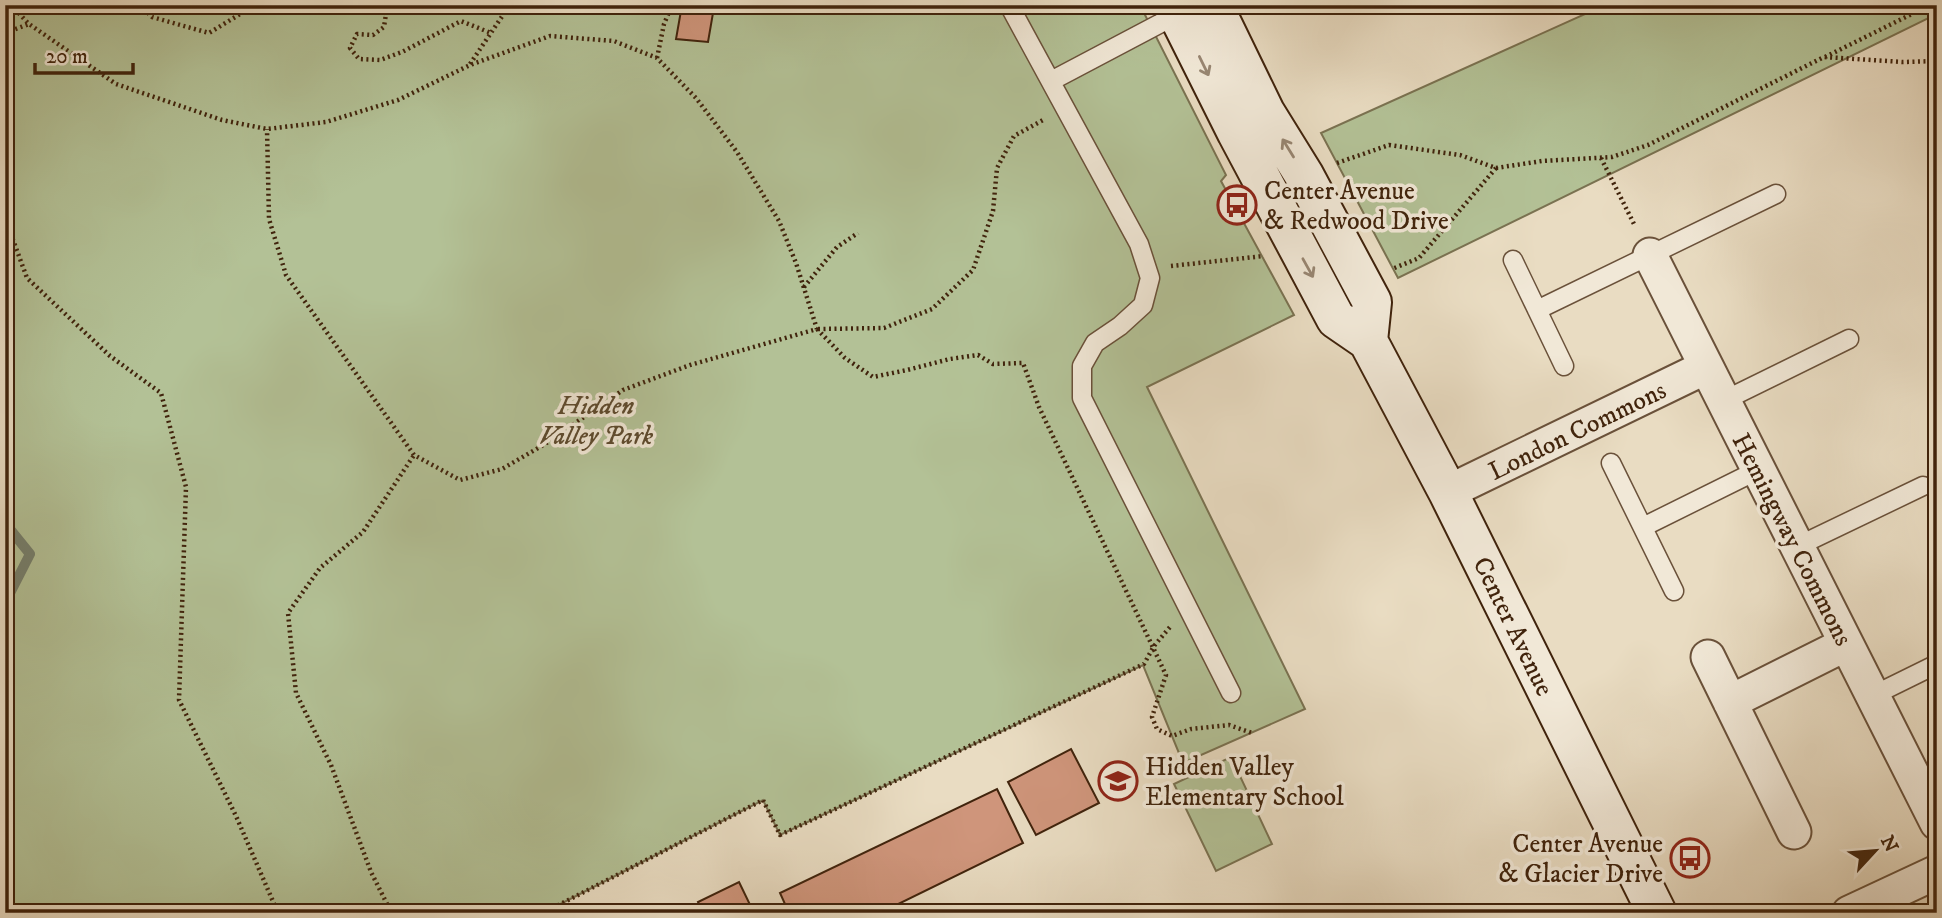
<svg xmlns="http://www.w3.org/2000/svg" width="1942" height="918" viewBox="0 0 1942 918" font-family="'IM FELL DW Pica',serif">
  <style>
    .green { fill: #b3c196; stroke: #7a7251; stroke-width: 2 }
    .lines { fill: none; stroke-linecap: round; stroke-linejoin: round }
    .stream { stroke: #757f6d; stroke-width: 10 }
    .building { fill: #cf957b; stroke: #40230c; stroke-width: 2 }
    .lane-casing { stroke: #6a513a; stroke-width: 21 }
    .street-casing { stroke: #6a513a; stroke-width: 37 }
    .secondary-casing { stroke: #40230c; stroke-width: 42 }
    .path { stroke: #40230c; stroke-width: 4.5; stroke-dasharray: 2 3.5; stroke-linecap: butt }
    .lane { stroke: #f1e8d7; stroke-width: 18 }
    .street { stroke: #f1e8d7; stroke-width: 33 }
    .secondary { stroke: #f1e8d7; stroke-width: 38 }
    .oneway { stroke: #988672 }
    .labels { text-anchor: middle; stroke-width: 7; stroke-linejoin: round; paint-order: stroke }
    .poi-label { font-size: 26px; fill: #40230c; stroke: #f1e8d7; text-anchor: start }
    .park-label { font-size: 26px; font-style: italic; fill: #5d4a2e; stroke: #f1e8d7 }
    .street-label { font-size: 26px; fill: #40230c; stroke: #f1e8d7 }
  </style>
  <rect width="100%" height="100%" fill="#e9dcc2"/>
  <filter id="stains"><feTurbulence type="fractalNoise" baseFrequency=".00286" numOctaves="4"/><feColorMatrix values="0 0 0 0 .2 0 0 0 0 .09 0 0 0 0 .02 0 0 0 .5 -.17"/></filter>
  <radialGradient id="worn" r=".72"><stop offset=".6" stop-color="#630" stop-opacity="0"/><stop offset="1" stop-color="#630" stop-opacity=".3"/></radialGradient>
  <path class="green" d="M5,5H1140L1226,175L1221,181L1294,315L1147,387L1305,709L1183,763L1143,665L780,835L763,800L543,913H5Z
    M1605,5H1937V14L1398,278L1321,133Z
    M1231,757L1272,844L1216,871L1174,784Z"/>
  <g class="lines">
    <path class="stream" d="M5,523L30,554L5,603
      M5,911L6,913"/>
  </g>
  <path class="building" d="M682,5L713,13L708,42L676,39Z
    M1071,749L1099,803L1036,835L1008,782Z
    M997,789L1023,843L880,913H789L780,893Z
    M739,882L754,913H703L698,902Z"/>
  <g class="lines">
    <g class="lane-casing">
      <path id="lane" d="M1009,5L1139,244L1150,278L1143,305L1120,326L1095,343L1082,366V398L1231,693
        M1051,81L1178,14
        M1513,260L1564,366
        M1537,310L1776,194
        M1723,401L1849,339
        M1611,463L1674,591
        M1643,527L1758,470
        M1796,547L1923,486
        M1872,696L1937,664"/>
    </g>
    <g class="street-casing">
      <path id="street" d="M1650,255L1937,823
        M1448,492L1706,367
        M1708,657L1794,832
        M1730,702L1846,644
        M1849,913L1937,872"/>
    </g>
    <g class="secondary-casing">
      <path id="secondary" d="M1173,5L1237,133L1336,319L1368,341L1448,492L1657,913
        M1213,5L1265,112L1304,175L1372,302L1368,341"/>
    </g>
    <path class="path" d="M11,5L29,24L116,84L222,120L267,129L326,122L398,100L470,65L550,36L614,41L657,58L696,98L737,152L779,221L796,263L817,329L690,365L623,390L545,444L502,469L460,480L414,455L286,275L269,219L267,129
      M140,5L152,17L209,33L255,5
      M376,5L386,14L384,27L373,35L357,34L350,48L359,59L380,60L402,52L461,21L491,33
      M5,33L29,24
      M1825,57L1930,5
      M657,58L664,24L672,5
      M470,64L505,12L507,5
      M1601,158L1635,226
      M1337,163L1389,145L1460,155L1496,168L1419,258L1392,269
      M1496,168L1542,161L1612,157L1648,145L1824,57L1903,62L1937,61
      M5,218L27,278L110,356L161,393L186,487L179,700L236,816L278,913
      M1171,266L1264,256
      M804,287L837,247L858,233
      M817,329L845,358L873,377L907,370L950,359L978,355L993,364L1023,363L1039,407L1166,675L1152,717L1157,729L1172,736L1191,729L1229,725L1252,733
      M818,329L884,328L932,309L973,270L993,211L997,168L1014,136L1045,119
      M394,913L389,908L371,872L331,765L296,693L288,613L320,568L363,532L414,455
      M543,913L763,800L780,835L1144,664L1154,646L1170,627"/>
    <use href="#lane" class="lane"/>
    <use href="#street" class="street"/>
    <use href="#secondary" class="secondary"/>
  </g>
  <defs><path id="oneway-shaft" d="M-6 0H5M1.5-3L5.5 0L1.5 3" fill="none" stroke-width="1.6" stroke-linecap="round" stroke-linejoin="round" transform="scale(1.75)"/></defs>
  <g class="oneway">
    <use href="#oneway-shaft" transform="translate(1204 66) rotate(64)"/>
    <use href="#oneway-shaft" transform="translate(1288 148) rotate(-122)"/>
    <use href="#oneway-shaft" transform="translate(1308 268) rotate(61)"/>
  </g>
  <defs>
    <g id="bus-ring" transform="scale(2.0125)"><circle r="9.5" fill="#f1e8d7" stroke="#8f2418" stroke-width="1.5"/><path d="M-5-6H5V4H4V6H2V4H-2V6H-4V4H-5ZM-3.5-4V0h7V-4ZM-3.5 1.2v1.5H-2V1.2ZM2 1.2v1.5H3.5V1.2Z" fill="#8f2418"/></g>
    <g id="school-ring" transform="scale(2.0125)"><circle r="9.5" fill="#f1e8d7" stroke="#8f2418" stroke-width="1.5"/><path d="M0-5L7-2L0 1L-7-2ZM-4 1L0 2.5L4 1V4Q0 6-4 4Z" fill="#8f2418"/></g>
  </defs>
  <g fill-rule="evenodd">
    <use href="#bus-ring" x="1237" y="205"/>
    <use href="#school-ring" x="1118" y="781"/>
    <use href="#bus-ring" x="1690" y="858"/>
  </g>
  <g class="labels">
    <g class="poi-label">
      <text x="1264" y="199">Center Avenue<tspan x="1264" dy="30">&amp; Redwood Drive</tspan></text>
      <text x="1145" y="775">Hidden Valley<tspan x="1145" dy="30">Elementary School</tspan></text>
      <text x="1663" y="852" text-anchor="end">Center Avenue<tspan x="1663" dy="30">&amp; Glacier Drive</tspan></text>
    </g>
    <g class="park-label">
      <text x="596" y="414">Hidden<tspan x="596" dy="30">Valley Park</tspan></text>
    </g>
    <g class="street-label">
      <text transform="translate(1577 430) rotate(-26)" y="9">London Commons</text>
      <text transform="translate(1793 539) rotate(63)" y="9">Hemingway Commons</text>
      <text transform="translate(1514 626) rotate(64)" y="9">Center Avenue</text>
    </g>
  </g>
  <rect width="1942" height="918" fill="none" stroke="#e9dcc2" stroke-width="28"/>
  <rect x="7" y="7" width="1928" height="904" fill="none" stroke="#40230c" stroke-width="3.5"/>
  <rect x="14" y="14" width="1914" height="890" fill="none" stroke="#40230c" stroke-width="2"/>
  <g transform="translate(1875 851) rotate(64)" stroke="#f1e8d7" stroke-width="5" paint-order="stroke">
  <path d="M0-5L12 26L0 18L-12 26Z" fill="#40230c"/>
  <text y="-10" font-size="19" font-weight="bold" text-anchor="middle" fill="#40230c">N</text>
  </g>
  <path d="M35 63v10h98v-10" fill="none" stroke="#40230c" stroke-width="3.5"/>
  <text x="46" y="63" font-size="21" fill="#40230c" stroke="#f1e8d7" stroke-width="5" paint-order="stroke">20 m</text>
  <rect width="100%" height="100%" filter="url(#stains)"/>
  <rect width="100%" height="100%" fill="url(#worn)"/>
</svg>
